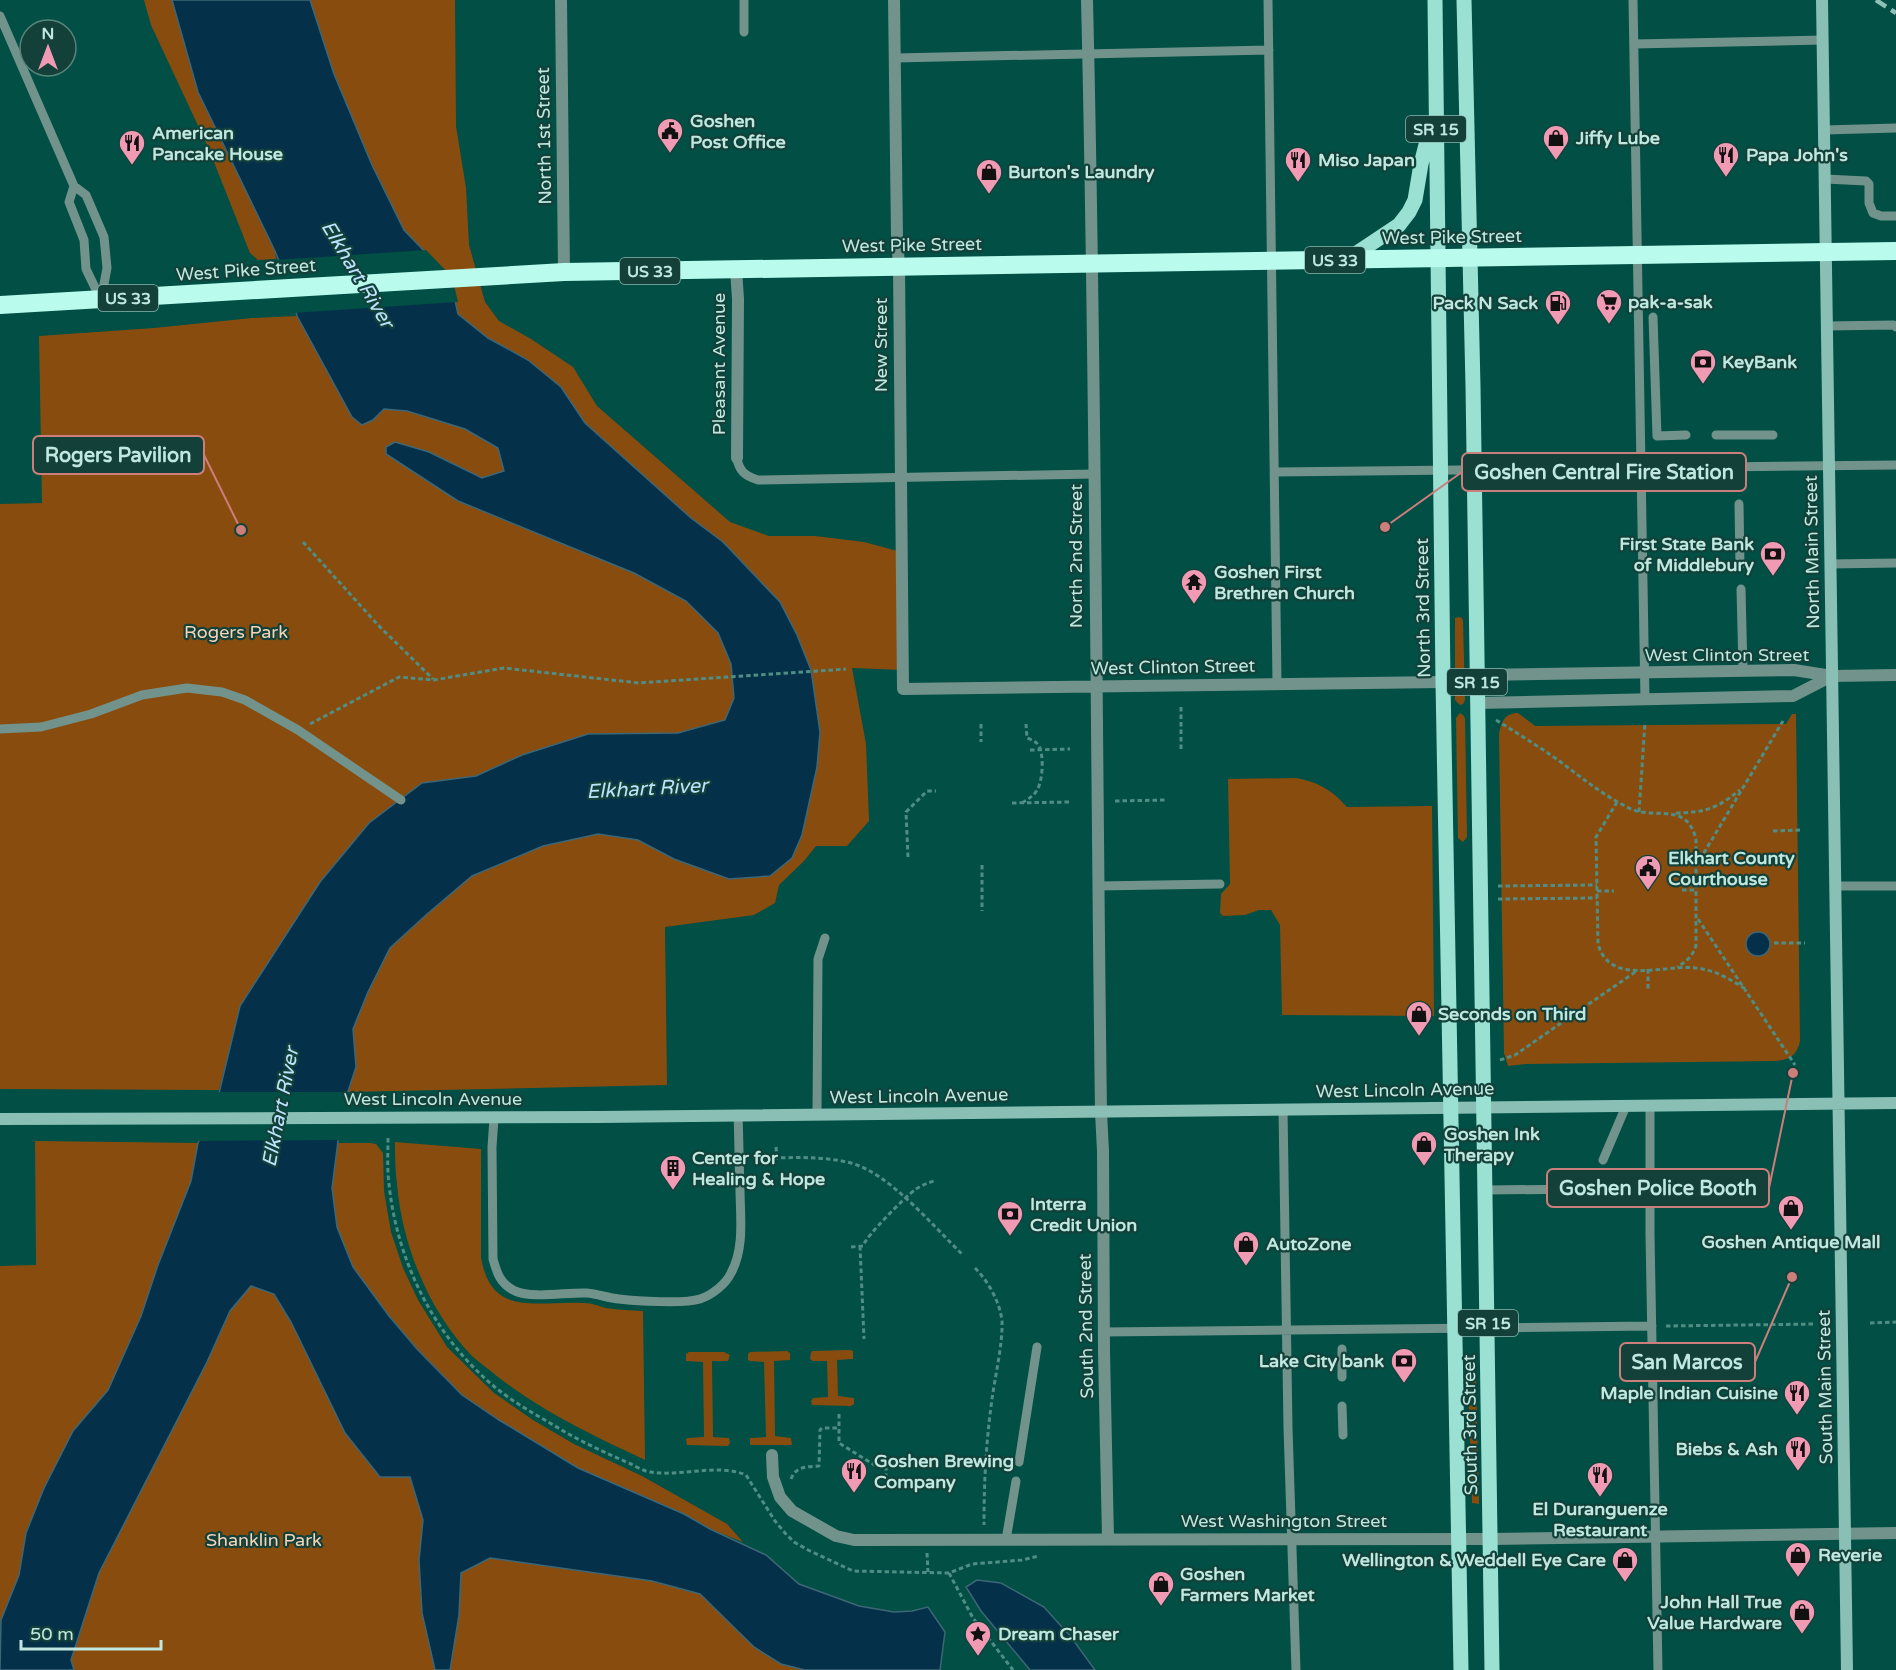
<svg xmlns="http://www.w3.org/2000/svg" width="1896" height="1670" viewBox="0 0 1896 1670" font-family="'Varela Round',sans-serif">
  <style>
    .green { fill: #884d0e }
    .water { fill: #053049; stroke: #3d6776; stroke-width: 1.5 }
    .pier { fill: #014f45 }
    .lines { fill: none; stroke-linecap: round; stroke-linejoin: round }
    .path { stroke: #508e85; stroke-width: 3; stroke-dasharray: 4.5 3; stroke-linecap: butt }
    .lane { stroke: #71938b; stroke-width: 9 }
    .street { stroke: #71938b; stroke-width: 12 }
    .secondary { stroke: #89bfb4; stroke-width: 12 }
    .primary { stroke: #9ae1d3; stroke-width: 15 }
    .highway { stroke: #b9fcee; stroke-width: 18 }
    .rail { stroke: #8ec0b7; stroke-width: 4.5; stroke-dasharray: 12 6; stroke-linecap: butt }
    .labels { text-anchor: middle; stroke-width: 4.5; stroke-linejoin: round; paint-order: stroke }
    .shield { fill: #13413a; stroke: #8cb6ae; stroke-width: 1.5 }
    .shield-label { font-size: 16px; font-weight: bold; fill: #c0e8e0 }
    .poi-label { font-size: 18px; font-weight: bold; fill: #c0e8e0; stroke: #13413a; text-anchor: start }
    .street-label { font-size: 18px; fill: #c0e8e0; stroke: #13413a }
    .park-label { font-size: 18px; fill: #f7d4b8; stroke: #13413a }
    .water-label { font-size: 20px; font-style: italic; fill: #bee3fe; stroke: #13413a }
    .leader { fill: none; stroke: #cc7e7b; stroke-width: 2 }
    .callout-dot { fill: #cc7e7b; stroke: #13413a; stroke-width: 2 }
    .callout { fill: #13413a; stroke: #cc7e7b; stroke-width: 2 }
    .callout-label { font-size: 20px; text-anchor: middle; font-weight: bold; fill: #c0e8e0 }
  </style>
  <rect width="100%" height="100%" fill="#014f45"/>
  <path class="green" d="M144,0H172L198,92L275,251L276,259L258,260L250,253L208,147L151,25Z
    M310,0H455L456,126L466,188L469,245L485,302L499,321L531,339L573,367L597,406L730,522L769,536H815L864,542L901,552L903,670L852,668L866,744L869,821L847,846H816L804,861L779,885L775,903L754,915L665,927L667,1085L348,1092L356,1067L353,1029L368,992L390,948L426,915L472,876L543,846L598,834L638,840L674,859L811,670L797,635L780,602L753,573L723,542L691,518L585,423L561,387L528,360L488,338L458,314L450,278L404,230L372,165L334,74Z
    M297,316L352,417L373,420L384,409L407,411L465,429L498,448L505,471L482,478L429,452L458,501L634,573L686,601L718,633L731,664L734,698L725,720L678,733L588,734L522,755L476,776L422,783L278,948L240,1006L219,1090L0,1089V504L42,503L39,336L154,328L252,318Z
    M1459,617L1462,618L1463,621L1465,700L1463,704L1460,705L1455,700V618Z
    M1460,713L1463,715L1465,718L1467,837L1463,842L1458,838L1456,718Z
    M1518,713L1535,726L1786,724L1792,714H1796L1800,1041C1797,1056 1789,1060 1775,1061L1526,1064L1508,1066L1504,1053L1499,735C1501,723 1504,713 1518,713Z
    M1296,778C1318,782 1332,790 1347,807L1432,806L1434,1016L1282,1015L1280,925L1271,910H1259L1245,915L1223,916L1220,913L1221,894L1230,884L1228,779Z
    M35,1141L198,1143L191,1181L158,1265L141,1316L108,1390L73,1431L44,1488L26,1533L19,1575L1,1620L0,1630V1266L36,1265Z
    M395,1142L481,1149V1257C491,1319 538,1300 584,1303C591,1303 599,1306 606,1308C618,1310 631,1310 643,1311L645,1460C594,1436 543,1412 498,1377C490,1370 481,1364 473,1357C429,1312 402,1245 397,1184C395,1170 395,1156 395,1142Z
    M337,1143H370L376,1144L383,1153L384,1191L391,1232L403,1268L418,1300L447,1347L494,1393L533,1420L574,1444L642,1476L727,1524L743,1542L710,1529L684,1514L639,1494L578,1468L499,1420L462,1395L417,1349L389,1316L353,1267L337,1227L332,1188Z
    M251,1286L274,1294L291,1322L345,1433L380,1477H410L423,1520L419,1560L423,1613L461,1573L490,1558L652,1581L700,1594L754,1647L780,1664L805,1670H74L71,1660L99,1573L207,1362L230,1311Z
    M850,1350L853,1351V1359L837,1360L838,1396L854,1398V1404L851,1406L812,1405L811,1401L813,1398L828,1397L827,1361H813L810,1359L811,1352L813,1351Z
    M787,1351L790,1353V1360L774,1361L775,1436L791,1438L792,1445H750V1438L766,1437L764,1362L750,1361L748,1360V1354L750,1352Z
    M689,1352H724L730,1355L728,1361H712L713,1437L729,1438L730,1443L728,1446L687,1445L686,1439L688,1438L704,1437L703,1362L686,1361V1354Z
    M1472,1373L1476,1377L1479,1504L1472,1503L1468,1377Z"/>
  <path class="water" d="M172,0H310L334,74L372,165L404,230L450,278L458,314L488,338L528,360L561,387L585,423L691,518L723,542L780,602L797,635L811,670L820,732L817,767L802,835L792,858L770,876L729,879L674,859L638,840L598,834L543,846L472,876L426,915L390,948L368,992L353,1029L356,1067L342,1110L332,1188L337,1227L353,1267L389,1316L417,1349L462,1395L499,1420L578,1468L684,1514L710,1529L766,1555L799,1584L859,1606L894,1612L912,1611L928,1607L945,1632L940,1670H805L781,1664L754,1647L700,1594L652,1581L490,1558L461,1573L459,1615L450,1670H435L422,1613L419,1560L423,1520L410,1477H380L345,1433L291,1322L274,1294L251,1286L230,1311L207,1362L99,1573L71,1660L74,1670H0L1,1620L19,1575L26,1533L44,1488L73,1431L108,1390L141,1316L158,1265L191,1181L198,1143L215,1110L240,1006L320,882L369,823L422,783L476,776L522,755L588,734L678,733L725,720L734,698L731,664L718,633L686,601L634,573L458,501L386,454V447L395,442L429,452L482,478L504,471L498,448L465,429L407,411L384,409L373,420L362,425L352,417L297,316L290,289L275,251L198,92Z
    M1746 944a12 12 0 1 1 24 0a12 12 0 1 1-24 0Z
    M977,1580L1001,1583L1044,1607L1071,1637L1095,1670H1030L981,1611L966,1587Z"/>
  <path class="pier" d="M426,250L452,277L458,302L293,313L287,290L276,260Z
    M215,1092H351L345,1110L340,1140L196,1141L212,1109Z"/>
  <g class="lines">
    <path class="path" d="M303,542L378,625L433,679
      M1496,720C1517,733 1538,746 1558,760C1582,778 1604,796 1631,809C1656,820 1686,801 1696,839V945C1693,956 1687,961 1677,967
      M310,724L399,677L434,680L504,668L639,683L846,669
      M981,724V742
      M1181,749V704
      M1030,750L1070,749
      M1115,801L1166,800
      M1617,802L1596,837L1598,944C1610,987 1664,964 1696,968C1716,970 1731,980 1747,990
      M1012,803L1071,802
      M1022,803C1028,799 1034,796 1037,790C1043,781 1044,755 1039,746C1036,741 1032,740 1027,738L1026,724
      M1639,812L1645,722
      M1676,813C1704,813 1718,808 1740,790
      M1773,831L1803,830
      M908,857L906,812L927,791H936
      M982,865V911
      M1696,866L1783,721
      M1498,886L1597,885
      M1682,890H1696
      M1597,891H1614
      M1498,899L1597,898
      M1698,919L1795,1065
      M1774,943H1805
      M1648,969V989
      M1500,1060L1515,1055L1638,970
      M388,1138C388,1153 387,1169 389,1184C397,1262 435,1338 496,1388C517,1405 542,1418 565,1432C586,1444 608,1454 631,1464C637,1467 645,1472 651,1472C682,1477 717,1463 746,1475L775,1521L785,1533L794,1542L808,1550L853,1571L949,1573L972,1564L1022,1560L1039,1556
      M776,1147L777,1158C802,1157 826,1157 851,1163C890,1174 933,1226 962,1254
      M860,1246L864,1339
      M851,1247L863,1246C866,1236 906,1196 916,1189C922,1185 928,1183 934,1181
      M975,1268C988,1281 1000,1302 1002,1321C1003,1343 995,1377 992,1399C986,1443 984,1480 984,1525
      M1870,1323L1896,1322
      M1666,1326L1815,1324
      M839,1414V1443L876,1466H886V1480
      M791,1479C796,1466 806,1467 819,1466L820,1430L822,1428H839
      M927,1553L928,1572
      M949,1573L973,1618L1013,1670"/>
    <path class="lane" d="M744,0V32
      M1268,0L1277,684
      M1633,0L1645,700
      M0,16L74,186L86,195L104,237L107,268L101,300
      M1634,44L1823,40
      M895,58L1269,50
      M1824,130L1896,128
      M1825,179L1866,181L1869,184V203L1873,213L1881,216H1896
      M74,186L69,202L84,240L86,269L101,300
      M1653,317L1657,436L1686,435
      M1826,326L1894,325L1896,327
      M1716,435H1773
      M737,458C739,471 745,476 758,480L1094,474
      M1275,472L1896,465
      M1739,504L1740,565
      M1830,564L1896,563
      M1741,589L1743,671
      M0,729L41,727L91,714L142,695L187,688L222,692L245,700L298,730L401,800
      M1098,886L1220,884
      M1836,886H1896
      M1650,1106V1235L1658,1670
      M1283,1109L1288,1428L1296,1670
      M817,1115L818,959L825,938
      M494,1118L492,1147L493,1259C497,1273 500,1284 515,1291C534,1299 566,1292 587,1293C598,1294 608,1298 619,1299C636,1301 684,1304 700,1299C712,1295 726,1284 731,1273C745,1248 740,1215 740,1188C739,1164 739,1140 738,1115
      M1603,1160L1626,1106
      M1486,1190L1589,1189L1592,1183
      M1103,1332L1652,1326
      M1342,1349V1377
      M1342,1406L1343,1435
      M1019,1462L1037,1347
      M1006,1540L1016,1481"/>
    <path class="street" d="M561,0L564,272
      M894,0L897,237L899,266L903,689L1443,682
      M1087,0C1096,371 1096,741 1101,1112L1103,1151L1104,1351L1108,1539
      M736,269L738,299L737,458
      M1477,675L1794,670L1832,676L1896,675
      M1477,703L1793,696L1832,676
      M772,1455L773,1477L780,1497L792,1511L836,1536L854,1540L1491,1539L1896,1533"/>
    <path class="secondary" d="M1822,0L1847,1670
      M0,1119L599,1117L1896,1103"/>
    <path class="primary" d="M1435,0L1443,682L1461,1670
      M1464,0L1473,386L1492,1670
      M1348,259L1399,225L1409,212L1415,200L1421,164L1430,129"/>
    <path class="highway" d="M0,305L564,272L1896,251"/>
    <path class="rail" d="M1876,0L1896,13"/>
  </g>
  <defs>
    <g id="civic-pin" transform="scale(1.35)"><path d="M0 17L-7.5 6A9.5 9.5 0 1 1 7.5 6Z" fill="#f19ab4" stroke="#13413a"/><path d="M-.6-6.5H3V-4.5H.6V-3L4-1V1h2V6H-6V1h2V-1L-.6-3ZM-1.2 2.5V6h2.4V2.5Z" fill="#111"/></g>
    <g id="shop-pin" transform="scale(1.35)"><path d="M0 17L-7.5 6A9.5 9.5 0 1 1 7.5 6Z" fill="#f19ab4" stroke="#13413a"/><path d="M-5-2.5h2.3a2.7 3.5 0 0 1 5.4 0H5L5.5 6h-11ZM-1.5-2.5h3a1.5 2.3 0 0 0-3 0Z" fill="#111"/></g>
    <g id="restaurant-pin" transform="scale(1.35)"><path d="M0 17L-7.5 6A9.5 9.5 0 1 1 7.5 6Z" fill="#f19ab4" stroke="#13413a"/><path d="M-5-6h1v4h1v-4h1v4h1v-4h1v5L-1.5 .5V6h-2V.5L-5-1ZM5-6V6H3V1.5H1.5Q1.5-4 5-6Z" fill="#111"/></g>
    <g id="supermarket-pin" transform="scale(1.35)"><path d="M0 17L-7.5 6A9.5 9.5 0 1 1 7.5 6Z" fill="#f19ab4" stroke="#13413a"/><path d="M-6-5.5h2.5l.6 2H6L4.5 2H-2.5L-4.4-4H-6ZM-1.5 3.2a1.3 1.3 0 1 0 .1 0ZM3 3.2a1.3 1.3 0 1 0 .1 0Z" fill="#111"/></g>
    <g id="fuel-pin" transform="scale(1.35)"><path d="M0 17L-7.5 6A9.5 9.5 0 1 1 7.5 6Z" fill="#f19ab4" stroke="#13413a"/><path d="M-5.5-6h7V0h2V4h1.3V-2.5L3-4.5l.8-.8L6-3V5H2.5V1h-1V6h-7ZM-4.2-4.7v3.2H.2V-4.7Z" fill="#111"/></g>
    <g id="bank-pin" transform="scale(1.35)"><path d="M0 17L-7.5 6A9.5 9.5 0 1 1 7.5 6Z" fill="#f19ab4" stroke="#13413a"/><path d="M-6-4H6V4H-6ZM0-2.3a2.3 2.3 0 1 0 0 4.6a2.3 2.3 0 1 0 0-4.6Z" fill="#111"/></g>
    <g id="temple-pin" transform="scale(1.35)"><path d="M0 17L-7.5 6A9.5 9.5 0 1 1 7.5 6Z" fill="#f19ab4" stroke="#13413a"/><path d="M0-6L5-2H3V0L6.5 2.5H4V6H1.5V3h-3V6H-4V2.5H-6.5L-3 0V-2H-5Z" fill="#111"/></g>
    <g id="building-pin" transform="scale(1.35)"><path d="M0 17L-7.5 6A9.5 9.5 0 1 1 7.5 6Z" fill="#f19ab4" stroke="#13413a"/><path d="M-4-6H4V6H1V3H-1V6H-4ZM-2.5-4.3h1.7v1.8h-1.7ZM.8-4.3h1.7v1.8H.8ZM-2.5-1h1.7V.8h-1.7ZM.8-1h1.7V.8H.8Z" fill="#111"/></g>
    <g id="sight-pin" transform="scale(1.35)"><path d="M0 17L-7.5 6A9.5 9.5 0 1 1 7.5 6Z" fill="#f19ab4" stroke="#13413a"/><path d="M0-6L1.8-2.2L6-1.7L2.9 1.2L3.7 5.4L0 3.3L-3.7 5.4L-2.9 1.2L-6-1.7L-1.8-2.2Z" fill="#111"/></g>
  </defs>
  <g fill-rule="evenodd">
    <use href="#civic-pin" x="670" y="131"/>
    <use href="#shop-pin" x="1556" y="138"/>
    <use href="#restaurant-pin" x="132" y="143"/>
    <use href="#restaurant-pin" x="1726" y="155"/>
    <use href="#restaurant-pin" x="1298" y="160"/>
    <use href="#shop-pin" x="989" y="172"/>
    <use href="#supermarket-pin" x="1609" y="302"/>
    <use href="#fuel-pin" x="1558" y="303"/>
    <use href="#bank-pin" x="1703" y="362"/>
    <use href="#bank-pin" x="1773" y="554"/>
    <use href="#temple-pin" x="1194" y="582"/>
    <use href="#civic-pin" x="1648" y="868"/>
    <use href="#shop-pin" x="1419" y="1014"/>
    <use href="#shop-pin" x="1424" y="1144"/>
    <use href="#building-pin" x="673" y="1168"/>
    <use href="#shop-pin" x="1791" y="1208"/>
    <use href="#bank-pin" x="1010" y="1214"/>
    <use href="#shop-pin" x="1246" y="1244"/>
    <use href="#bank-pin" x="1404" y="1361"/>
    <use href="#restaurant-pin" x="1797" y="1393"/>
    <use href="#restaurant-pin" x="1798" y="1449"/>
    <use href="#restaurant-pin" x="854" y="1471"/>
    <use href="#restaurant-pin" x="1600" y="1475"/>
    <use href="#shop-pin" x="1798" y="1555"/>
    <use href="#shop-pin" x="1625" y="1560"/>
    <use href="#shop-pin" x="1161" y="1584"/>
    <use href="#shop-pin" x="1802" y="1612"/>
    <use href="#sight-pin" x="978" y="1634"/>
  </g>
  <g class="labels">
    <g class="shield">
      <rect x="1406" y="116" width="60" height="26" rx="4.5"/>
      <rect x="1305" y="247" width="60" height="26" rx="4.5"/>
      <rect x="620" y="258" width="60" height="26" rx="4.5"/>
      <rect x="98" y="285" width="60" height="26" rx="4.5"/>
      <rect x="1447" y="669" width="60" height="26" rx="4.5"/>
      <rect x="1458" y="1310" width="60" height="26" rx="4.5"/>
    </g>
    <g class="shield-label">
      <text x="1436" y="135">SR 15</text>
      <text x="1335" y="266">US 33</text>
      <text x="650" y="277">US 33</text>
      <text x="128" y="304">US 33</text>
      <text x="1477" y="688">SR 15</text>
      <text x="1488" y="1329">SR 15</text>
    </g>
    <g class="poi-label">
      <text x="690" y="127">Goshen<tspan x="690" dy="21">Post Office</tspan></text>
      <text x="152" y="139">American<tspan x="152" dy="21">Pancake House</tspan></text>
      <text x="1576" y="144">Jiffy Lube</text>
      <text x="1746" y="161">Papa John's</text>
      <text x="1318" y="166">Miso Japan</text>
      <text x="1008" y="178">Burton's Laundry</text>
      <text x="1628" y="308">pak-a-sak</text>
      <text x="1538" y="309" text-anchor="end">Pack N Sack</text>
      <text x="1722" y="368">KeyBank</text>
      <text x="1754" y="550" text-anchor="end">First State Bank<tspan x="1754" dy="21">of Middlebury</tspan></text>
      <text x="1214" y="578">Goshen First<tspan x="1214" dy="21">Brethren Church</tspan></text>
      <text x="1668" y="864">Elkhart County<tspan x="1668" dy="21">Courthouse</tspan></text>
      <text x="1438" y="1020">Seconds on Third</text>
      <text x="1444" y="1140">Goshen Ink<tspan x="1444" dy="21">Therapy</tspan></text>
      <text x="692" y="1164">Center for<tspan x="692" dy="21">Healing &amp; Hope</tspan></text>
      <text x="1030" y="1210">Interra<tspan x="1030" dy="21">Credit Union</tspan></text>
      <text x="1791" y="1248" text-anchor="middle">Goshen Antique Mall</text>
      <text x="1266" y="1250">AutoZone</text>
      <text x="1384" y="1367" text-anchor="end">Lake City bank</text>
      <text x="1778" y="1399" text-anchor="end">Maple Indian Cuisine</text>
      <text x="1778" y="1455" text-anchor="end">Biebs &amp; Ash</text>
      <text x="874" y="1467">Goshen Brewing<tspan x="874" dy="21">Company</tspan></text>
      <text x="1600" y="1515" text-anchor="middle">El Duranguenze<tspan x="1600" dy="21">Restaurant</tspan></text>
      <text x="1818" y="1561">Reverie</text>
      <text x="1606" y="1566" text-anchor="end">Wellington &amp; Weddell Eye Care</text>
      <text x="1180" y="1580">Goshen<tspan x="1180" dy="21">Farmers Market</tspan></text>
      <text x="1782" y="1608" text-anchor="end">John Hall True<tspan x="1782" dy="21">Value Hardware</tspan></text>
      <text x="998" y="1640">Dream Chaser</text>
    </g>
    <g class="street-label">
      <text transform="translate(544 136) rotate(-91)" y="6">North 1st Street</text>
      <text transform="translate(1452 237) rotate(-1)" y="6">West Pike Street</text>
      <text transform="translate(912 245) rotate(-1)" y="6">West Pike Street</text>
      <text transform="translate(246 270) rotate(-4)" y="6">West Pike Street</text>
      <text transform="translate(881 345) rotate(-90)" y="6">New Street</text>
      <text transform="translate(719 364) rotate(-90)" y="6">Pleasant Avenue</text>
      <text transform="translate(1812 552) rotate(-91)" y="6">North Main Street</text>
      <text transform="translate(1076 556) rotate(-90)" y="6">North 2nd Street</text>
      <text transform="translate(1423 608) rotate(-91)" y="6">North 3rd Street</text>
      <text x="1727" y="661">West Clinton Street</text>
      <text transform="translate(1173 667) rotate(-1)" y="6">West Clinton Street</text>
      <text transform="translate(1405 1090) rotate(-1)" y="6">West Lincoln Avenue</text>
      <text transform="translate(919 1096) rotate(-1)" y="6">West Lincoln Avenue</text>
      <text x="433" y="1105">West Lincoln Avenue</text>
      <text transform="translate(1086 1326) rotate(-91)" y="6">South 2nd Street</text>
      <text transform="translate(1825 1387) rotate(-91)" y="6">South Main Street</text>
      <text transform="translate(1470 1425) rotate(-91)" y="6">South 3rd Street</text>
      <text x="1284" y="1527">West Washington Street</text>
    </g>
    <g class="park-label">
      <text x="236" y="638">Rogers Park</text>
      <text x="264" y="1546">Shanklin Park</text>
    </g>
    <g class="water-label">
      <text transform="translate(358 274) rotate(59)" y="7">Elkhart River</text>
      <text transform="translate(647 788) rotate(-3)" y="7">Elkhart River</text>
      <text transform="translate(280 1107) rotate(-79)" y="7">Elkhart River</text>
    </g>
  </g>
  <path class="leader" d="M241 530L204 455M1385 527L1462 472M1793 1073L1769 1188M1792 1277L1755 1362"/>
  <g class="callout-dot">
    <circle cx="241" cy="530" r="6"/>
    <circle cx="1385" cy="527" r="6"/>
    <circle cx="1793" cy="1073" r="6"/>
    <circle cx="1792" cy="1277" r="6"/>
  </g>
  <g class="callout">
    <rect x="33" y="436" width="171" height="38" rx="6"/>
    <rect x="1462" y="453" width="284" height="38" rx="6"/>
    <rect x="1547" y="1169" width="222" height="38" rx="6"/>
    <rect x="1620" y="1343" width="135" height="38" rx="6"/>
  </g>
  <g class="callout-label">
    <text x="118" y="462">Rogers Pavilion</text>
    <text x="1604" y="479">Goshen Central Fire Station</text>
    <text x="1658" y="1195">Goshen Police Booth</text>
    <text x="1687" y="1369">San Marcos</text>
  </g>
  <g transform="translate(48 48)"><circle r="28" fill="#13413a" stroke="#58847c" stroke-width="1.5"/>
  <path d="M0-4.5L10 22L0 15L-10 22Z" fill="#f19ab4"/>
  <text y="-9" font-size="16" font-weight="bold" text-anchor="middle" fill="#c0e8e0">N</text>
  </g>
  <path d="M21 1640v9h140v-9" fill="none" stroke="#c0e8e0" stroke-width="3"/>
  <text x="30" y="1640" font-size="18" fill="#c0e8e0" stroke="#13413a" stroke-width="4.5" paint-order="stroke">50 m</text>
</svg>
